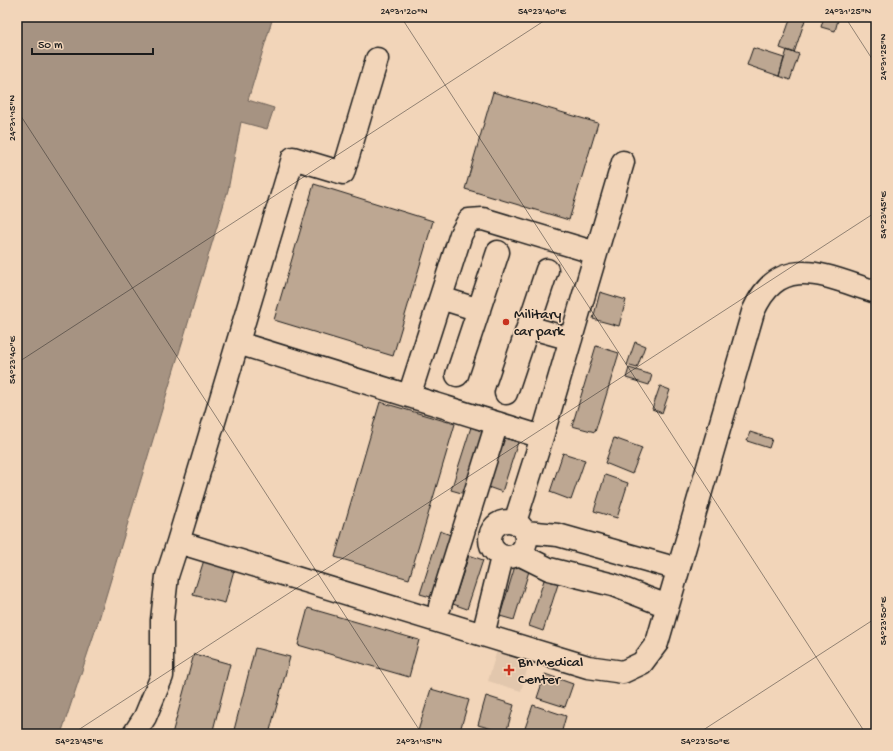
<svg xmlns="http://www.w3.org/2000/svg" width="893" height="751" viewBox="0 0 893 751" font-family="'Gochi Hand',sans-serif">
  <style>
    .built { fill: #e2c7ad }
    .water { fill: #a69382; stroke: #6f6359 }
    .building { fill: #bda792; stroke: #1c1c1c }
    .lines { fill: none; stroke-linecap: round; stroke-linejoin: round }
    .minor-casing { stroke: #1c1c1c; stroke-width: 25 }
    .minor { stroke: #f2d5b9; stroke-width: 22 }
    .ticks { fill: none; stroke: #1c1c1c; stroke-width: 1; stroke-opacity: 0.45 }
    .poi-dot { fill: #c8321e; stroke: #f2d5b9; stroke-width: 1.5 }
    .labels { text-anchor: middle; stroke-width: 3; stroke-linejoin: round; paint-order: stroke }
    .poi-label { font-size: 15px; fill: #1c1c1c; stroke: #f2d5b9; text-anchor: start }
    .neatline { fill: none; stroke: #1c1c1c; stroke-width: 1.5 }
    .ticks-label { font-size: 10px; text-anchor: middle; fill: #1c1c1c }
  </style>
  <rect width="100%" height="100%" fill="#f2d5b9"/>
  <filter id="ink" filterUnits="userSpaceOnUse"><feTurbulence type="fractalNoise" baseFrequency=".025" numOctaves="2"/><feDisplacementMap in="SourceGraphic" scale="8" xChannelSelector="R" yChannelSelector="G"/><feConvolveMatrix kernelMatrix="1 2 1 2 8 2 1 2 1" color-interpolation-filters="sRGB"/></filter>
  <g filter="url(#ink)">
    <path class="built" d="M497,650L530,659L521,691L488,681Z"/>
    <path class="water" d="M17,17H273L248,100L274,108L267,129L241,122L228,190L99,619L61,734H17Z"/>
    <path class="building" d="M791,17H806L794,53L780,48Z
      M824,17L838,20L835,31L821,27Z
      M753,48L784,58L779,76L747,65Z
      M787,50L799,54L790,80L779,76Z
      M493,92L598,123L569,220L465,189Z
      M314,184L433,221L393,356L274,320Z
      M600,292L626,300L619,326L593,319Z
      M635,342L645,346L637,368L627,365Z
      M596,346L619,353L595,432L572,426Z
      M629,368L652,375L649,385L626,378Z
      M660,386L670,390L662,413L652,409Z
      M380,402L455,424L409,579L335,557Z
      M471,427L484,432L465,494L451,490Z
      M750,432L772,439L769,448L747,441Z
      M504,438L518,442L502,492L488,487Z
      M614,438L642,448L632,474L605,463Z
      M563,453L585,460L571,500L550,492Z
      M605,475L628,483L617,518L594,511Z
      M440,531L453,536L434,598L420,594Z
      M469,555L483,560L467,609L453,604Z
      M204,560L234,570L225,603L193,595Z
      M515,566L529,571L514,620L500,616Z
      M546,574L560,578L543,631L529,626Z
      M308,608L419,640L409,677L298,645Z
      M255,648L290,657L269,734H233Z
      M194,654L230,664L212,734H172Z
      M545,674L573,684L565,707L537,698Z
      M431,689L469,700L459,734H417Z
      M486,696L514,705L506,733L478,725Z
      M533,705L566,716L561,734H523Z"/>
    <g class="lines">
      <g class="minor-casing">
        <path id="minor" d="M377,59L343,173L293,158L178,542L588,667L623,672L642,663L657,643L753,312C780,250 827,277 876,292
          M441,298L479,310
          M528,327L571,339
          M238,343L542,437
          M457,375L498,252
          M506,393L547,270
          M409,396L461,234L469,220L483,219L596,253
          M490 539a18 18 0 1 1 36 0a18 18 0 1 1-36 0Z
          M515,522L542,437L623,162
          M525,532L558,535L678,569
          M519,554L549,569L613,585L667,606
          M440,606L497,423
          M483,635L502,557
          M134,734L145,717L162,676V620L167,576L178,542"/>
      </g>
      <use href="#minor" class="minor"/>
    </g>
  </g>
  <path class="ticks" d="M401,17L866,734M845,17L876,65M17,110L422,734M17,363L550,17M72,734L876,212M697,734L876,618"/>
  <g class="poi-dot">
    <circle cx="506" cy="322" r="4"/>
    <path d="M507 664h4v4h4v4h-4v4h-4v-4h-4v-4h4z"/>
  </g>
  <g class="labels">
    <g class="poi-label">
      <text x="514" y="318">Military<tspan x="514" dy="17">car park</tspan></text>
      <text x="518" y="666">Bn Medical<tspan x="518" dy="17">Center</tspan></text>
    </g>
  </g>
  <rect width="893" height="751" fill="none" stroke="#f2d5b9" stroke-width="44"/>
  <path d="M32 48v6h121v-6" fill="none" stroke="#1c1c1c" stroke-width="2"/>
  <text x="38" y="48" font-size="12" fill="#1c1c1c" stroke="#f2d5b9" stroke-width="3" paint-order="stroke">50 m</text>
  <rect x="22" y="22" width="849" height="707" class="neatline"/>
  <g class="ticks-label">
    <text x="404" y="14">24°31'20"N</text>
    <text x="542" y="14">54°23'40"E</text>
    <text x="848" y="14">24°31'25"N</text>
    <text transform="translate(882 57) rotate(-90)" y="4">24°31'25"N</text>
    <text transform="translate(11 118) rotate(-90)" y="4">24°31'15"N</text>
    <text transform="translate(882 215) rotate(-90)" y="4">54°23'45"E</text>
    <text transform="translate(11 360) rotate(-90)" y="4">54°23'40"E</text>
    <text transform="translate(882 621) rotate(-90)" y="4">54°23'50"E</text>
    <text x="79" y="744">54°23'45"E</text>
    <text x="419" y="744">24°31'15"N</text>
    <text x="705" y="744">54°23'50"E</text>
  </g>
</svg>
